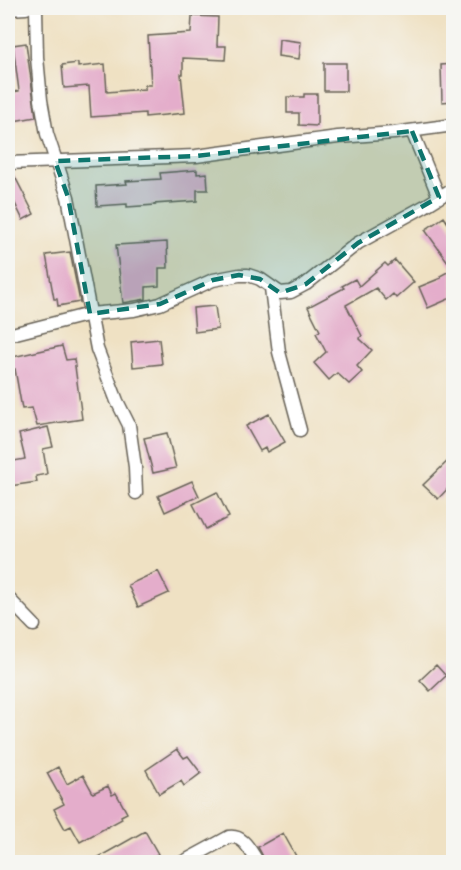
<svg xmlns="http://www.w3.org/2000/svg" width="461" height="870" viewBox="0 0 461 870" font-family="Mali,sans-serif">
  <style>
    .building { fill: #e4adcb }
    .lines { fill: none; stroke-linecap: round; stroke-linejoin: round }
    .minor-casing { stroke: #666156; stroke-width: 15 }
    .minor { stroke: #fff; stroke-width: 12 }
    .marked { fill: #0f766e; fill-opacity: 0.2; stroke: #0f766e; stroke-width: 4.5; stroke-dasharray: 12 8; stroke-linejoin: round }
  </style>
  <rect width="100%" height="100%" fill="#f6f6f2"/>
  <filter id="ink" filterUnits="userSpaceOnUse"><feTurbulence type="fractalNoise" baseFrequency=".0167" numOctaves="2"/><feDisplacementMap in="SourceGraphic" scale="12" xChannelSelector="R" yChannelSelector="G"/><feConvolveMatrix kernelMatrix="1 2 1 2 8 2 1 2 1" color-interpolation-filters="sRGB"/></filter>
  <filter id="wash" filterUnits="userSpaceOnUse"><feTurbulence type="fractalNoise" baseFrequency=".008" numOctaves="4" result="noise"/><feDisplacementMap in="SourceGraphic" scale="24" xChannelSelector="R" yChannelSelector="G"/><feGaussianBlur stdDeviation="1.35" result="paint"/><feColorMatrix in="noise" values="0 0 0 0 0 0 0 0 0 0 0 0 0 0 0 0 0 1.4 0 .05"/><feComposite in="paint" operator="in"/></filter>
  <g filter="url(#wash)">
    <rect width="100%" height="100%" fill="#efe1c3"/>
    <g id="blocks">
      <path class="building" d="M192,16L218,17L217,46H226L225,60L183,58V74H181L185,113L145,117V113L91,117L89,86L64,88L62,65L78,63V67L105,64L107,92L145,89V85H151L148,36L191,33Z
        M279,39L301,42L299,59L278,56Z
        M26,43L36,117L8,122V93L19,91L13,45Z
        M324,63H346V91H324Z
        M453,64V101L442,102L441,65Z
        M304,94H317V126L299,125V113H287V97H304Z
        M197,170V174L207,173L208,190H197V201L154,204L155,205L127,207V204L97,206L96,186L127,184L126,181L161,179L160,173Z
        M8,171H12L34,214L23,220L8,189Z
        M444,217L453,231V303L451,298L428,308L419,287L441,278L440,276L453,269L425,230Z
        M167,242L168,268H159V286L146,287V299L123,303L116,245Z
        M70,252L80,302L58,306L57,299H54L46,255Z
        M395,260L414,282L396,298L393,294L386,300L376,288L346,305L362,336L359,338L372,350L357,366L362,372L349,384L337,373L329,380L314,363L326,352L316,333L320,331L308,307L344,288L342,286L355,279L359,286L385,263L388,266Z
        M215,306L218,329L195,332L193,308Z
        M159,339L162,364L133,367L131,342Z
        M62,346L66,360L74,359L82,419L37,426L32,408L22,409L15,369L8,371V358Z
        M269,414L285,442L267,452L265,448L260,451L246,426Z
        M48,427L53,447L43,449L47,474L36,476L37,482L10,486L8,462L25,459L19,434Z
        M167,433L176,468L153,473L144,438Z
        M453,456V483L438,499L423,485Z
        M192,481L199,496L165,512L158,496Z
        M217,492L229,517L206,529L193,504Z
        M158,571L169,593L138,607L128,585Z
        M436,665L446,676L430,691L420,680Z
        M177,749L184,758L188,756L201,773L184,786L181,781L159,794L146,770Z
        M58,767L67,784L83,775L93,793L108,786L112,795L116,793L127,813L121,816L122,819L80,842L71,826L65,829L54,809L64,804L47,773Z
        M145,831L158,854L143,862H90Z
        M283,833L297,858L289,862H266L258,847Z"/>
    </g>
  </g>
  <g filter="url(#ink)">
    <use href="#blocks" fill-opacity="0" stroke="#666156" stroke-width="1.5"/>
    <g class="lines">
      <g class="minor-casing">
        <path id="minor" d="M36,8L37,57L41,100L47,134L68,197L97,349L117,401L129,425L135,467L136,493
          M8,9L26,8
          M412,131L439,197
          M8,163L196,156L338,137L394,133L454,125
          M271,288L279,352L300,430
          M8,335L90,314L134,310L160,304L213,280L239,275H248L260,279L280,293L291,292L306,284L358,243L425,206L454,188
          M8,598L34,625
          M183,862L229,837C244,835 250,851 258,862"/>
      </g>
      <use href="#minor" class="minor"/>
    </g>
  </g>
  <path class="marked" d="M412,131L439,197L358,243L306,284L280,293L260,279L239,275L213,280L160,304L90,314L68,197L55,161L196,156Z"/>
  <rect width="461" height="870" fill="none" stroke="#f6f6f2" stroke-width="30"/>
</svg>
